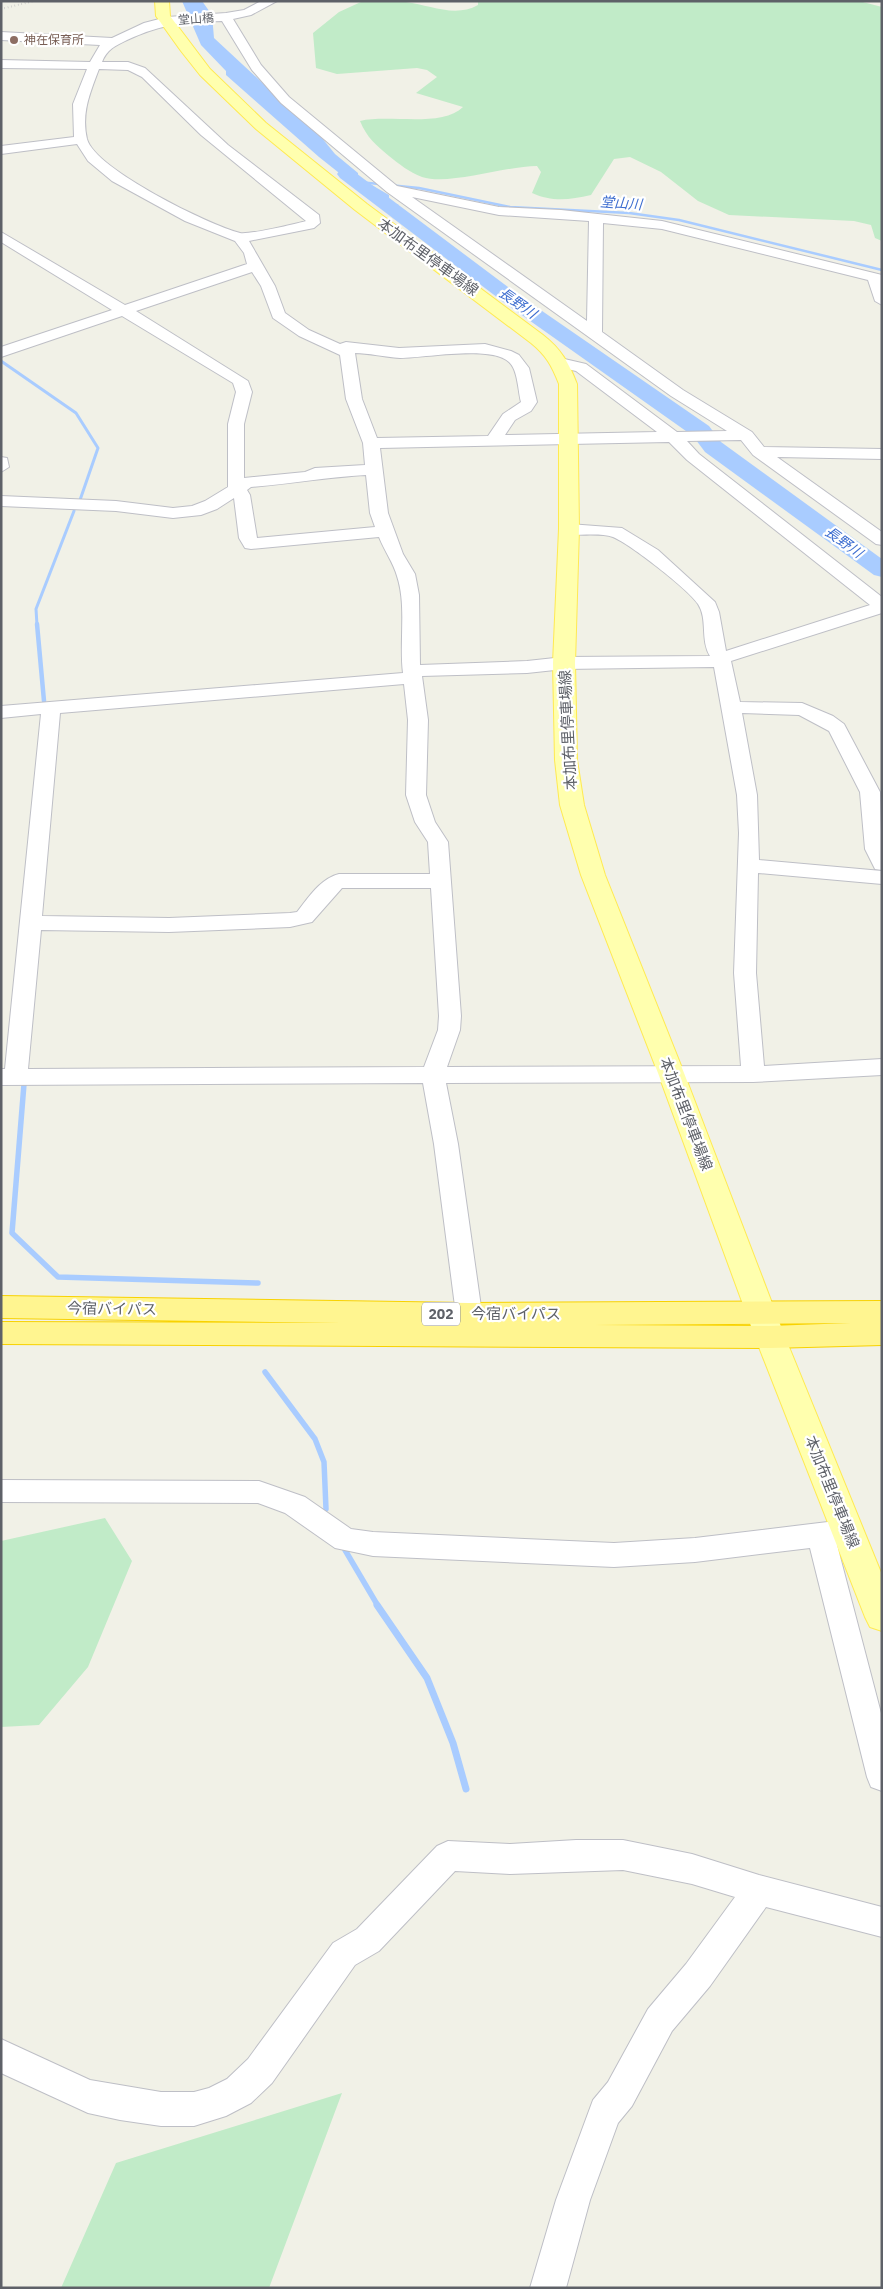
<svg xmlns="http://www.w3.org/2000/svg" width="883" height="2289" viewBox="0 0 883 2289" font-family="'IBM Plex Sans','Noto Sans JP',sans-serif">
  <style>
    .green { fill: #c1ebc8 }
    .water { fill: #a9ccff }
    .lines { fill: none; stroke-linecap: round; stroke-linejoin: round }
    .stream-far4 { stroke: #a9ccff; stroke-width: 2.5 }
    .stream-far3 { stroke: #a9ccff; stroke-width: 3 }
    .stream-far2 { stroke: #a9ccff; stroke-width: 4.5 }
    .stream-far1 { stroke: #a9ccff; stroke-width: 5.5 }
    .stream { stroke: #a9ccff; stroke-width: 7 }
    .river { fill: #a9ccff; fill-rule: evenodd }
    .minor-casing { stroke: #bebfc6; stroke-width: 2 }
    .major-casing { stroke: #ffea52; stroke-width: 2 }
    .highway-casing { stroke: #f8d200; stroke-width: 2 }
    .minor { fill: #fff; fill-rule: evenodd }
    .major { fill: #ffffae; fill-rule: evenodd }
    .highway { fill: #fff590; fill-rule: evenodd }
    .rail { stroke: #bababb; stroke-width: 2; stroke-dasharray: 0.5 3; stroke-linecap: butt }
    .education-dot { fill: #8d6e63; stroke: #fff; stroke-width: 2 }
    .labels { text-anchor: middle; stroke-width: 4.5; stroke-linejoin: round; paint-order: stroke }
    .far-street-label { font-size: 12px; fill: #5e6168; stroke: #fff }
    .far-education-label { font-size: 12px; fill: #785e54; stroke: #fff; text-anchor: start }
    .far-water-label { font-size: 14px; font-style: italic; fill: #3e6ed0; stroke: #fff }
    .shield { fill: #fff; stroke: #8e9095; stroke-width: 1 }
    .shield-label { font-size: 14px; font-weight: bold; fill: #5e6168 }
    .street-label { font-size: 15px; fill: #5e6168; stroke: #fff }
  </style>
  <rect width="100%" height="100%" fill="#f1f1e7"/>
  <path class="green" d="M363,1C377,1 392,0 406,2C430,5 455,18 478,5V1H859L882,7V241L875,238L871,225L854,221L729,215L698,201L661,172L630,157L614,159L591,195C569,200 552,202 532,193L541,172L537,166C505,166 449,186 422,177C409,172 399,164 389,156C376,145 367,138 360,121C389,114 442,128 463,107L416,93L437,77L427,70L417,68L337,74L316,68L313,33L339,12Z
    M105,1518L132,1561L88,1667L39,1725L1,1727V1541Z
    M342,2093L269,2288H61L116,2163Z"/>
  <path class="water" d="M182,1H202L212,15L214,38L322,138L335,154L358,173V177L389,195V201L399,205L390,206L384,201L372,199L319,157L226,75V71L201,45Z"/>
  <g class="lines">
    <path class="stream-far4" d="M359,182L419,188L510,207L629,213L679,220L882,270"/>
    <path class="stream-far3" d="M1,361L76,413L98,448L80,500
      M37,625L36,609L74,511"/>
    <path class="stream-far2" d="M37,624L44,701"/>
    <path class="stream-far1" d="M24,1084L12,1233L58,1277L258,1283
      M265,1372L315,1439L324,1462L326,1509
      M345,1550L378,1606"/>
    <path class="stream" d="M377,1605L427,1678L453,1743L466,1789"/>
    <path class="river" d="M346,169L352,170L516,293L709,426L721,442L882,559V577L874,575L705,452L693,436L502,301L340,178L337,174L340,170Z"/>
    <g class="minor-casing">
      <path id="minor" d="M261,1H277L251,15L233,19L261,65L289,97L397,186L499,207L561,210L662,221L882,275V305L875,301L868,280L662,229L603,223L602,332L683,390L752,432L764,447L882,449V459L777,457L882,532V545L876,544L753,455L741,440L687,441L699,454L882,597V613L731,661L740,702L802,703L833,716L844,724L880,792L882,870L875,869L865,849L860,792L829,731L799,715L742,713L757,795L759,860L882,871V884L758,873L756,973L764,1066L882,1059V1075L753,1082L446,1083L458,1144L482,1314L478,1321L469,1324L460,1321L456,1314L434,1144L423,1083L1,1085V1069H5L41,714L1,718V706L403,673C399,642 407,606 397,576C394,564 384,550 379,537L251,549L245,548L239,538L234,498L217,509L201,515L173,518L116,511L1,506V496L116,501L173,508L192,506L205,501L228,487V424L236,392L233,383L122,316L1,357V347L112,310L1,242V232L125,305L247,264L244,253L235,241L185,221L112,181L88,161L77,144L1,154V146L74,137L73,104L87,69L1,68V60L90,62L100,45L1,40V32L112,38L144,23L167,17L226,13L244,10ZM222,21L252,70L281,103L387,192L671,396L727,431L677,432L586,364L560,358L555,360L552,363L555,366L576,371L657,432L505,435L515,420L531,411L537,402L529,368L519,355L511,351L485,344L399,348L346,342L340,344L309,330L285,313L275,286L249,241L314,228L320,223L319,215L228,145L145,68L128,62H102C107,49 115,46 127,40C164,23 183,23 222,21ZM99,69L128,70L142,77L201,135L306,221C296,224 248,235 240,233C209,225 95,169 87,139C81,113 90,93 99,69ZM412,197L499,215L589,221L587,321ZM252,272L261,286L273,318L299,336L340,355L346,399L363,443L365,465L315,468L305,472L244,478V424L252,392L248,381L136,311ZM355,353C368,353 385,357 400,358C424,358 491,345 509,362C518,370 518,391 521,402L503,414L488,436L377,438L362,399ZM669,442L687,460L870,605L726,651L719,612L715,602L658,550L622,528L569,524L563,525L560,529L563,533C578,537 598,532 613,537C630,544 688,589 698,604C708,619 700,640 710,656L564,657L527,661L420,665L419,595L415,574L403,554L388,513L380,448ZM366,475L370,513L375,527L257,538L250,495L247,490L251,487C290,484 327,477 366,475ZM714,667L737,795L739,833L734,973L741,1066L447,1067L460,1030L461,1016L448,842L435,822L426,795L428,720L422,676L527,673L564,669ZM404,684L408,720L406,795L415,822L428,842L430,874H339C320,879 309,897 297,912L290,913L169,918L42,916L60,713ZM342,888H431L439,1016L438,1030L424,1067L28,1069L41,930L169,932L290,927L312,922Z
        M1,457L7,458L9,467L1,472Z
        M1,1480L259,1481L305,1497L351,1529L373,1532L614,1543L695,1538L836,1521L860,1526L864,1534L860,1542L850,1546L837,1545L882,1717V1791L871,1787L867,1777L810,1548L695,1562L614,1567L373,1556L335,1548L285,1513L258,1503L1,1502Z
        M576,1840H623L692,1854L759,1875L882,1907V1937L766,1907L710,1986L672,2031L632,2106L618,2123L590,2200L566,2288H530L556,2200L593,2100L608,2082L648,2009L686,1964L735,1897L692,1884L623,1870L510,1874L455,1871L379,1951L355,1965L272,2083L251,2103L226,2116L194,2126H161L120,2120L88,2113L1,2073V2039L90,2080L161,2092H194L209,2088L227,2079L248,2059L333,1943L357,1929L437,1846L448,1841L510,1844Z"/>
    </g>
    <g class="major-casing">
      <path id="major" d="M155,1H169L170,16L210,69L266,123L367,204L543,335C561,349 569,363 577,384L579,529L575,663L577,760L584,805L605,875L684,1073L785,1337L882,1575V1631L870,1627L865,1617L755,1337L658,1073L581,875L560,805L555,760L553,663L559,529V384C552,366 546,355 531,343L355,210L256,129L200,75L181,51L156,16Z"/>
    </g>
    <g class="highway-casing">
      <path id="highway" d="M1,1296L469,1303L882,1301V1345L770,1348L1,1344V1322L341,1323L1,1318ZM851,1323L770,1326L595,1325Z"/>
    </g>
    <use href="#minor" class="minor"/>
    <use href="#major" class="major"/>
    <use href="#highway" class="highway"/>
    <path class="rail" d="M1,9L34,1"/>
  </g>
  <circle class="education-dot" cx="14" cy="40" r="5"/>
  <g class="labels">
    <g class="far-street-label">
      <text transform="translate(196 19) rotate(-4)" y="4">堂山橋</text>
    </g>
    <g class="far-education-label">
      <text x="24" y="44">神在保育所</text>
    </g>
    <g class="far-water-label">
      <text transform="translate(621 203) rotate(4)" y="5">堂山川</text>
      <text transform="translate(518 303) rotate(35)" y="5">長野川</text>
      <text transform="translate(844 542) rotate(36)" y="5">長野川</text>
    </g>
    <rect class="shield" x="422" y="1302.5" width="38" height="23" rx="4"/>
    <g class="shield-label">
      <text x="441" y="1319">202</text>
    </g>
    <g class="street-label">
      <text transform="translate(428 257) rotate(36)" y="5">本加布里停車場線</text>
      <text transform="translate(568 730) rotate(-93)" y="5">本加布里停車場線</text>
      <text transform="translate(686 1114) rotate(69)" y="5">本加布里停車場線</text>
      <text transform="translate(112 1309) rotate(1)" y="5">今宿バイパス</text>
      <text x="516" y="1319">今宿バイパス</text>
      <text transform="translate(832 1492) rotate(68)" y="5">本加布里停車場線</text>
    </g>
  </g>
  <rect width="883" height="2289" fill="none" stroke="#5e6168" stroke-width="5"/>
</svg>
